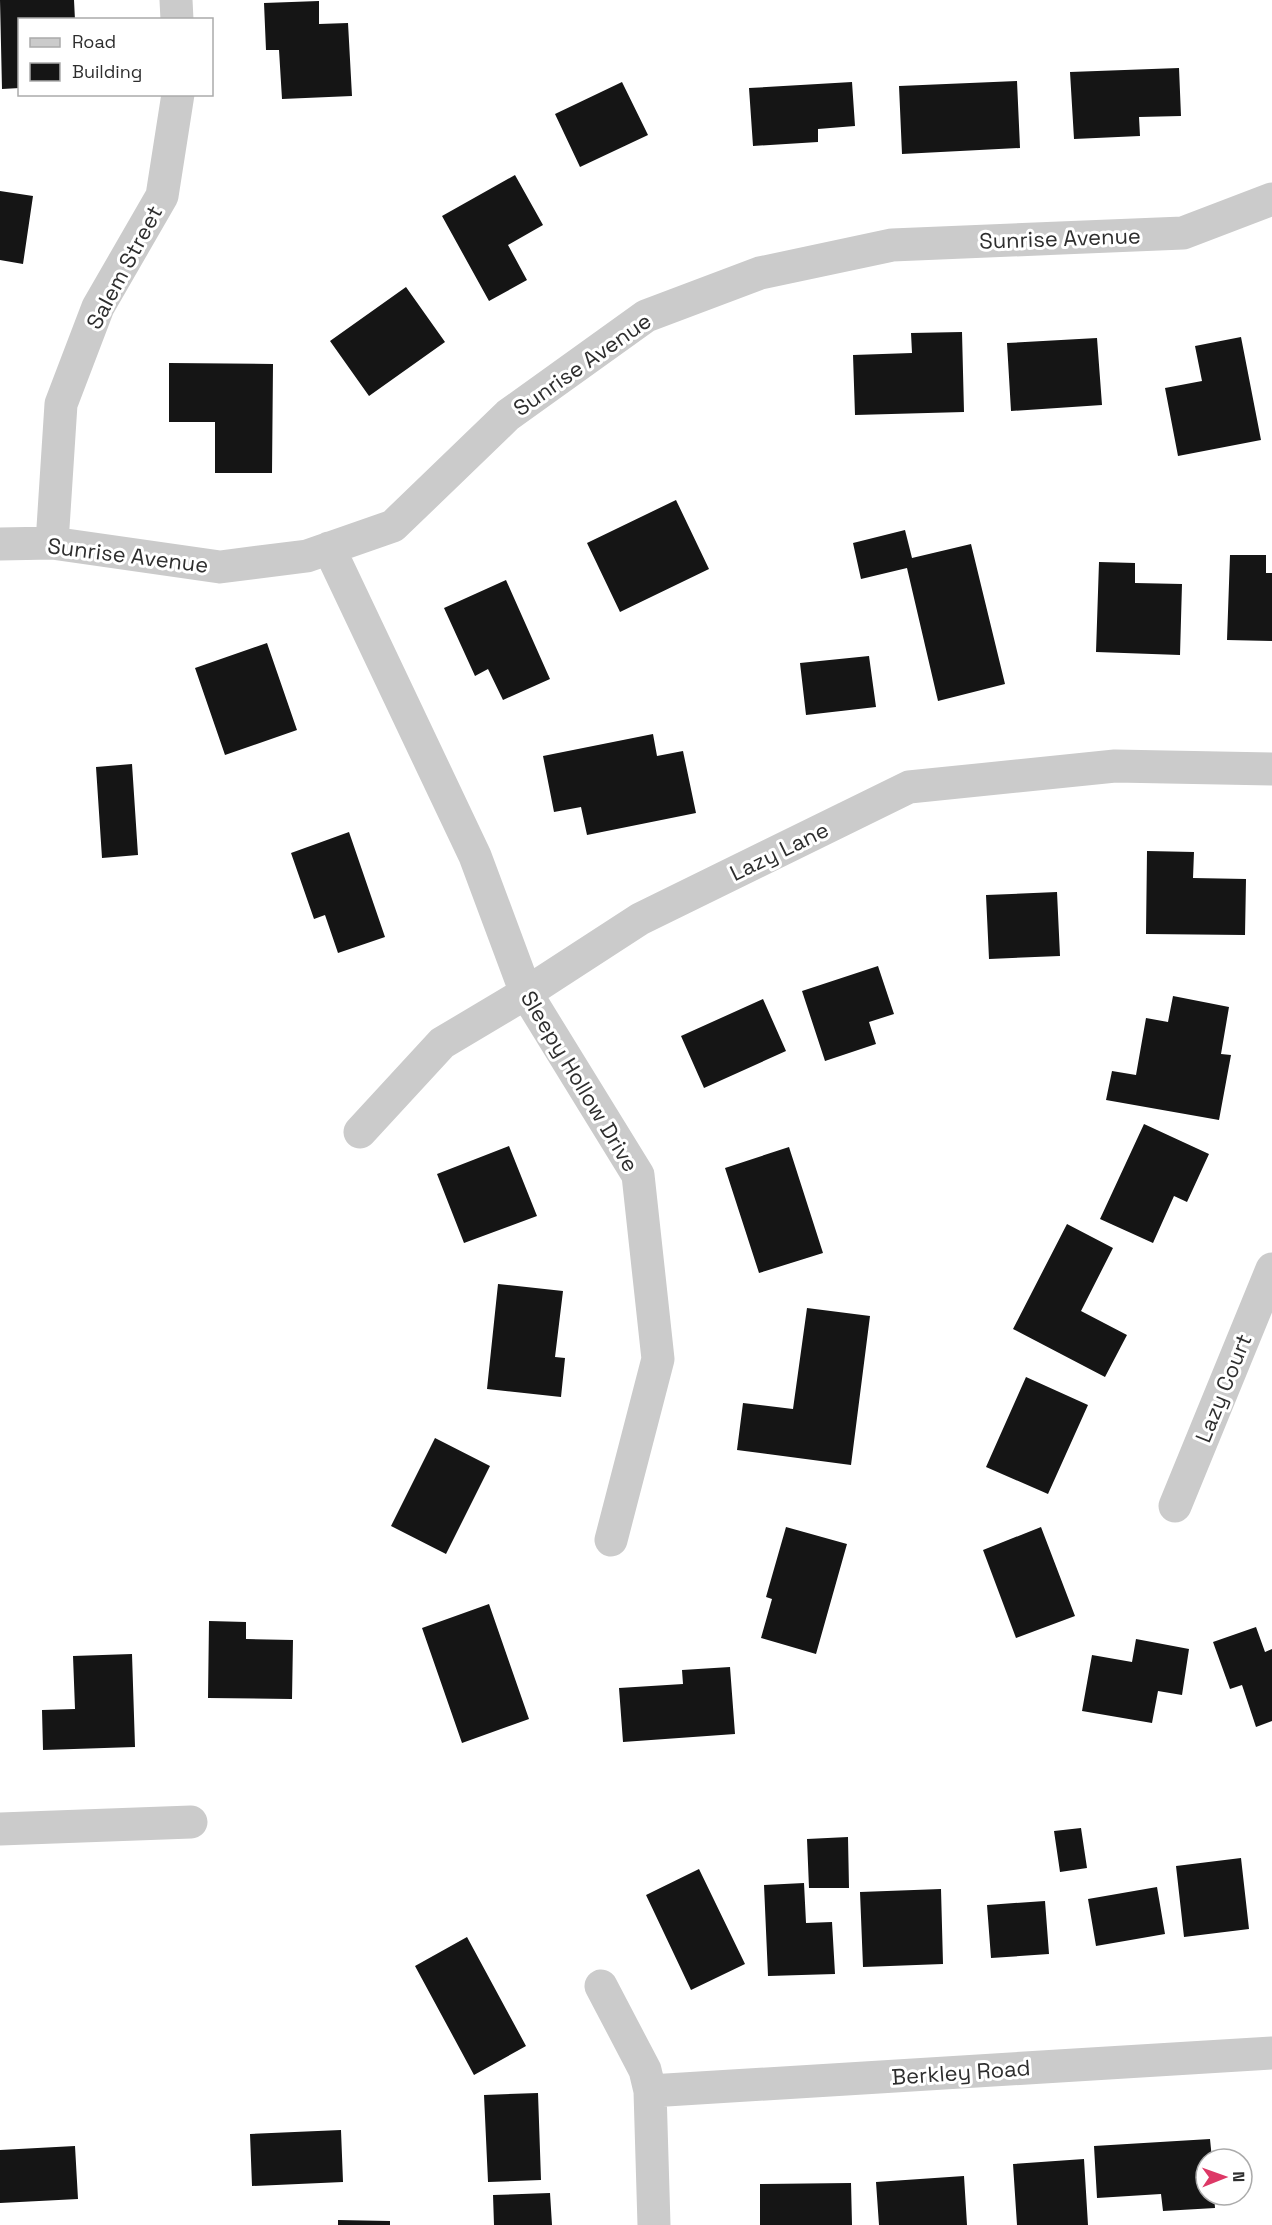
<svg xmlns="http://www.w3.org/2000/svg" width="1272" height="2225" viewBox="0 0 1272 2225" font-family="'Space Grotesk',sans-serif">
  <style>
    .building { fill: #151515 }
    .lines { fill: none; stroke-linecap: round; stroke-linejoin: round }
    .minor { stroke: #cbcbcb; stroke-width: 33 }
    .labels { text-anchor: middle; stroke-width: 6; stroke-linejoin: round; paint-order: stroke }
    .street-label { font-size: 22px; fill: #2e2e2e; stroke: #fff }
  </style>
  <rect width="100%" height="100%" fill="#fff"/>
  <path class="building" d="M0,0H74L75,20H20V88L2,89Z
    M319,1V24L348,23L352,96L282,99L279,50H266L264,3Z
    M1179,68L1181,116L1139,117L1140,136L1074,139L1070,72Z
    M1017,81L1020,148L902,154L899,86Z
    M622,82L648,135L580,167L555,114Z
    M852,82L855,126L818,129V142L753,146L749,88Z
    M515,175L543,225L508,245L527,280L489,301L442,216Z
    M0,191L33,196L23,264L0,260Z
    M406,287L445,342L369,396L330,341Z
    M962,332L964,412L855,415L853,355L912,353L911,333Z
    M1241,337L1261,440L1178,456L1165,388L1202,381L1195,346Z
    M1097,338L1102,405L1011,411L1007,343Z
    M169,363L273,364L272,473H215V422H169Z
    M676,500L709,569L620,612L587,543Z
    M905,530L912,558L971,544L1005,684L938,701L907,568L861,579L853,543Z
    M1230,555H1266V573H1272V641L1227,640Z
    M1099,562L1135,563V583L1182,584L1180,655L1096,652Z
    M506,580L550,679L503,700L488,669L475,676L444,608Z
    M267,643L297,730L225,755L195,668Z
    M869,656L876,707L806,715L800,663Z
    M653,734L657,756L683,751L696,813L587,835L581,807L554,812L543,756Z
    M132,764L138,855L102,858L96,767Z
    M349,832L385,937L338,953L325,915L314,919L291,853Z
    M1147,851L1194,852L1193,878L1246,879L1245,935L1146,934Z
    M1057,892L1060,956L989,959L986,895Z
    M878,966L894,1014L869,1022L876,1044L825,1061L802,991Z
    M1173,996L1229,1007L1221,1054L1231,1055L1219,1120L1106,1100L1112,1071L1136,1075L1146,1018L1168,1022Z
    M763,999L786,1051L704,1088L681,1036Z
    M1144,1124L1209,1154L1187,1202L1174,1196L1153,1243L1100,1219Z
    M509,1146L537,1216L464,1243L437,1174Z
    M789,1147L823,1253L759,1273L725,1168Z
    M1067,1224L1113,1248L1081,1311L1127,1335L1105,1377L1013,1329Z
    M498,1284L563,1291L555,1357L565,1358L561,1397L487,1389Z
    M807,1308L870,1316L851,1465L737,1450L743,1403L793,1409Z
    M1026,1377L1088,1405L1048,1494L986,1467Z
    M435,1438L490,1466L446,1554L391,1526Z
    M786,1527L847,1544L816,1654L761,1638L772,1599L766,1597Z
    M1041,1527L1075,1616L1016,1638L983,1550Z
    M489,1604L529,1719L462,1743L422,1628Z
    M209,1621L246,1622V1639L293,1640L292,1699L208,1698Z
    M1256,1627L1265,1652L1272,1649V1721L1256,1727L1242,1685L1230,1689L1213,1642Z
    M1136,1639L1189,1649L1182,1695L1158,1691L1152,1723L1082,1711L1092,1655L1132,1662Z
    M132,1654L135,1747L43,1750L42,1710L75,1709L73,1656Z
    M730,1667L735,1734L623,1742L619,1688L683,1684L682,1670Z
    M1081,1828L1087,1868L1060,1872L1054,1831Z
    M848,1837L849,1888H809L807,1839Z
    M1241,1858L1249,1929L1184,1937L1176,1866Z
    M699,1869L745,1964L691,1990L646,1895Z
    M804,1883L806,1923L832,1922L835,1974L768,1976L764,1885Z
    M1157,1887L1165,1934L1096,1946L1088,1899Z
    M941,1889L943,1964L863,1967L860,1892Z
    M1045,1901L1049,1954L991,1958L987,1905Z
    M467,1937L526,2046L474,2075L415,1966Z
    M538,2093L541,2180L488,2182L484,2095Z
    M341,2130L343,2182L252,2186L250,2134Z
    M1210,2139L1212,2159H1206V2195H1214L1215,2208L1163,2211L1161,2194L1097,2198L1094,2146Z
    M75,2146L78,2199L0,2203V2150Z
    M1084,2159L1088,2225H1017L1013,2164Z
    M964,2176L967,2225H879L876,2182Z
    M851,2183L852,2225H760V2184Z
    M550,2193L552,2225H494L493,2195Z
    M338,2220L390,2221V2225H338Z"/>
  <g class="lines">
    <path class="minor" d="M176,0L177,20
      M52,543L61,404L98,307L162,196L178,94
      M0,544L52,543L220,567L307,556L393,526L508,415L646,316L760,273L892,245L1183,233L1272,199
      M329,548L475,856L526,993L638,1175L658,1359L611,1540
      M360,1132L442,1043L526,993L640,919L909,787L1115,766L1272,769
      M1175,1506L1272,1269
      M0,1829L191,1822
      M601,1986L645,2070L650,2091L654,2225
      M650,2091L1272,2053"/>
  </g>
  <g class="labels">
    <g class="street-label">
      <text transform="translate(1060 238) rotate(-2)" y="8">Sunrise Avenue</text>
      <text transform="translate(124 267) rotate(-62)" y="8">Salem Street</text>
      <text transform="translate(582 364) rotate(-35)" y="8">Sunrise Avenue</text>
      <text transform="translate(128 555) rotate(7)" y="8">Sunrise Avenue</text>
      <text transform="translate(779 851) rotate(-26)" y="8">Lazy Lane</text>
      <text transform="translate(580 1081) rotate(59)" y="8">Sleepy Hollow Drive</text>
      <text transform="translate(1223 1388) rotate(-68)" y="8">Lazy Court</text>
      <text transform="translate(961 2072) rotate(-4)" y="8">Berkley Road</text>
    </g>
  </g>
  <rect x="18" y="18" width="195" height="78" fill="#ffffff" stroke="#ababab" stroke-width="1.5"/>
  <rect x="30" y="38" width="30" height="9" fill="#cbcbcb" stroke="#ababab" stroke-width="1.5"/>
  <text x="72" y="48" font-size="18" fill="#2e2e2e">Road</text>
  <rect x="30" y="63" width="30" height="18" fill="#151515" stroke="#ababab" stroke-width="1.5"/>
  <text x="72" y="78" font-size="18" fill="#2e2e2e">Building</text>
  <g transform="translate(1224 2177) rotate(89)"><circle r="28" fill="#ffffff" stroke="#ababab" stroke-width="1.5"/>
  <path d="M0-4.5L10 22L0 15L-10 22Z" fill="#dd3866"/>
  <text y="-9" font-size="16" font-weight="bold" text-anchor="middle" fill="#2e2e2e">N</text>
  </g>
</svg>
